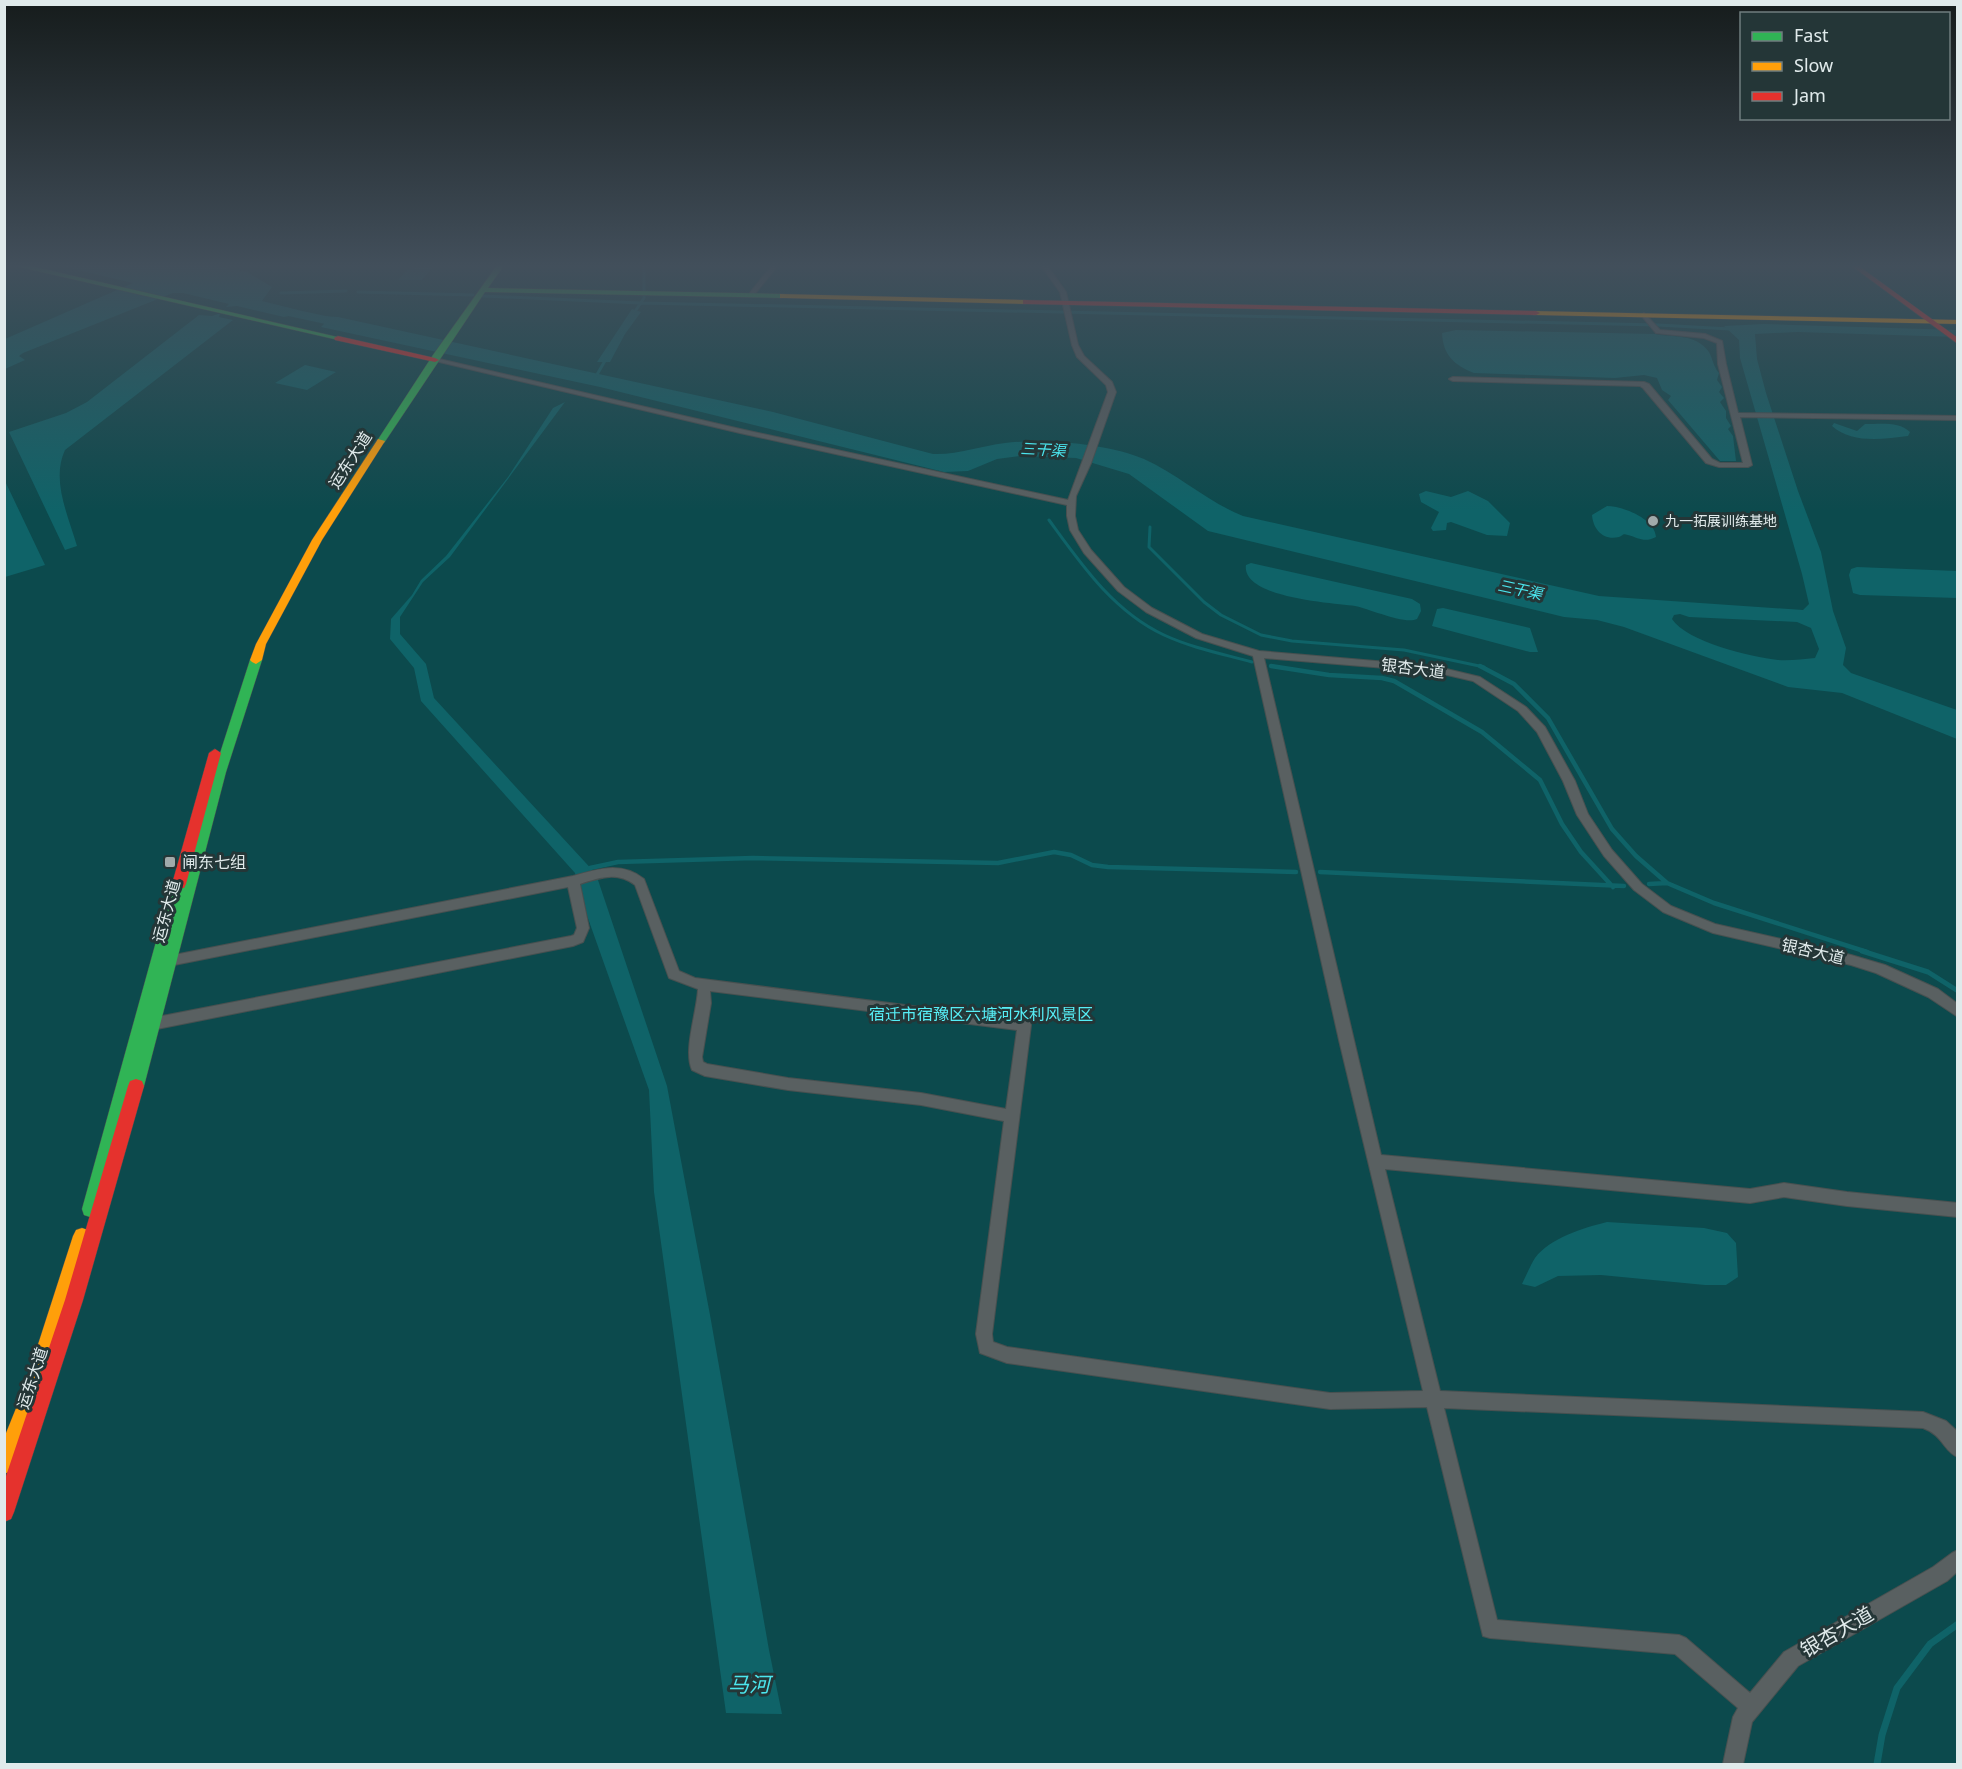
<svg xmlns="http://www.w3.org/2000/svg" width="1962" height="1769" viewBox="0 0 1962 1769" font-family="'Noto Sans','Noto Sans SC',sans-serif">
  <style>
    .green { fill: #0c4a4d }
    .water { fill: #0f6368; fill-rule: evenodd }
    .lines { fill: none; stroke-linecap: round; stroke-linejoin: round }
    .stream-far3 { stroke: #0f6368; stroke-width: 3 }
    .stream-far2 { stroke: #0f6368; stroke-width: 4.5 }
    .stream-far1 { stroke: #0f6368; stroke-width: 5 }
    .stream { stroke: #0f6368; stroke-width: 7 }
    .river { fill: #0f6368; fill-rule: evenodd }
    .street-casing { stroke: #475050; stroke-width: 2 }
    .fast-casing { stroke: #475050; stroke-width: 1 }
    .slow-casing { stroke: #475050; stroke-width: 1 }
    .jam-casing { stroke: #475050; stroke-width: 1 }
    .street { fill: #596061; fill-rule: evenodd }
    .fast { fill: #30b455; fill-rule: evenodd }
    .slow { fill: #ff9f0a; fill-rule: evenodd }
    .jam { fill: #e5322d; fill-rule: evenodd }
    .poi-dot { fill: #a0aaab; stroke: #243637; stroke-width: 2 }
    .labels { text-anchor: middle; stroke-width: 6; stroke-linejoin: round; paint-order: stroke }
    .far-poi-label { font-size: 14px; fill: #e0eaeb; stroke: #243637; text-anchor: start }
    .far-water-label { font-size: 15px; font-style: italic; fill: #4be6ee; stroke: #243637 }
    .street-label { font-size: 16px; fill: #e0eaeb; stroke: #243637 }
    .poi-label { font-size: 16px; fill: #e0eaeb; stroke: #243637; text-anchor: start }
    .park-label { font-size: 16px; fill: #56eff7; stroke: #243637 }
    .near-street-label { font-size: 20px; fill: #e0eaeb; stroke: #243637 }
    .near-water-label { font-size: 21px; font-style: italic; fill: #4be6ee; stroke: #243637 }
  </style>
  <rect width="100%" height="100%" fill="#283233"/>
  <path class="green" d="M5,264H1957V1764H5Z"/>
  <path class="water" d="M52,264H204L247,272L272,287L262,301L298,310L296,312L299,314L284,317L237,306L226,307L229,304L183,293H173L23,353L19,356L25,360L5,369V339L133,283Z
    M422,267L432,268L422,280H398L408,269Z
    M632,309L641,312L625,334L610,362H597Z
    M218,314H220L219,317L233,320L65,450C51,480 68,515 77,546L65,550L9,432L66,413L87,402L199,315L212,316Z
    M320,316L338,317L773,412L933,454C958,455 980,446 1005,443C1043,438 1109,444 1144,459C1179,475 1208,502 1243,516L1599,596L1803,610L1809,604L1802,574L1740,358L1739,340L1724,326L1764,324L1957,330V337L1797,332L1755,334L1757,359L1766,393L1798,491L1821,552L1833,611L1846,648L1843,665L1851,673L1957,710V739L1842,693L1788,687L1624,627L1597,620L1564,617L1208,531L1129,474L1076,458L1020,456L997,459L968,471L944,472L600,387L321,327L324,324L323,321L315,319ZM1680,614L1689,617L1797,622L1811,628L1819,649L1815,658C1803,659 1790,661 1778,660C1751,657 1687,642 1672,619L1674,615Z
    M1456,330L1655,334C1673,338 1696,333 1709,352C1713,359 1713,366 1719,373L1717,380L1722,387L1719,392L1724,398L1720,402L1726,411V418L1731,426L1728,429L1733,436L1736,461H1720L1668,400L1671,396L1662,390L1657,378L1644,375L1615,378L1474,373C1454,365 1443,355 1442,333Z
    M305,365L336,372L307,390L275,383Z
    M565,402L450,557L423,582L400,617V634L426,664L434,698L596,874L667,1086L710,1315L769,1650L782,1714L726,1713L654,1192L649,1090L579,893L575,873L421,701L414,668L390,639L391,619L412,595L421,580L446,556L508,477L553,408Z
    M1834,423L1857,431L1865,424C1880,424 1899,421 1910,432L1908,436C1883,439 1852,444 1832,426Z
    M5,481L45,565L5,577H4Z
    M1426,491L1451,497L1468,491L1488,501L1510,523L1507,536L1487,535L1451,522L1447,523L1446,530L1433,531L1431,528L1439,512L1421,502L1419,494Z
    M1607,506C1623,506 1655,519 1656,537C1644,543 1639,538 1628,535C1622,533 1624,535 1619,537C1603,541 1593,529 1592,515Z
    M1251,563L1412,599L1420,604L1421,611L1417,619C1405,625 1370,609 1355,606C1333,603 1241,598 1246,565Z
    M1857,567L1957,571V598L1860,595L1853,593L1849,575L1851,569Z
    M1443,608L1530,628L1538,652H1530L1432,626L1437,609Z
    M1607,1222L1704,1228L1727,1233L1736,1243L1738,1277L1726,1285H1705L1601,1275L1558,1276L1535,1287L1522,1284C1526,1276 1530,1266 1535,1258C1550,1238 1583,1228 1607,1222Z"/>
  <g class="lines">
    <path class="stream-far3" d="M358,292L473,295
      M281,293L346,291
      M483,296L641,303L1658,325L1730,329
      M634,313L644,298V264
      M595,378L606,359
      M1049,520C1081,564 1113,611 1164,635C1192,648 1223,654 1252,662
      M1150,527L1149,547L1204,602L1221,615L1261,635L1292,641L1404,650L1484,667
      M1271,666L1279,667"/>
    <path class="stream-far2" d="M1271,666L1329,675L1382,678L1394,681L1482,732L1540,780L1562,824L1581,852L1613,887
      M1480,666L1514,684L1548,718L1612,829L1636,856L1667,883L1714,903L1867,952
      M590,868L618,862L753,858L998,863L1054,852L1071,855L1092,865L1108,867L1296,872
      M1320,872L1624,886
      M1649,884L1667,883"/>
    <path class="stream-far1" d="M1862,951L1928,972L1958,991"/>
    <path class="stream" d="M1877,1764L1882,1735L1897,1688L1930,1644L1958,1624"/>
    <path class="river" d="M265,303L349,321L356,325L349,329L260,310L258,307Z"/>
    <g class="street-casing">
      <path id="street" d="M773,264H779L753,296H749V294Z
        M1040,264H1046L1066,292L1078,345L1084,356L1112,382L1116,392L1091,463L1076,496L1075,516L1078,530L1091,550L1124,587L1152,608L1202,634L1259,651L1434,666L1480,677L1526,707L1545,727L1575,781L1588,814L1612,850L1642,884L1671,906L1715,924L1851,955L1885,965L1938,989L1958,1004V1017L1928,997L1876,973L1851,965L1713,933L1663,912L1634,890L1604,856L1577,815L1563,781L1537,732L1518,711L1473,681L1434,672L1264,658L1381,1155L1750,1189L1784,1183L1847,1192L1958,1203V1217L1847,1206L1784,1197L1750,1203L1385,1169L1440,1391L1923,1412L1946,1421L1958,1432V1457C1944,1452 1943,1435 1923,1428L1444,1408L1497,1620L1679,1635L1686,1638L1750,1693L1784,1652L1933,1567L1952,1553L1958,1550V1571L1947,1581L1798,1666L1752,1722L1743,1764H1723L1733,1717L1738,1708L1675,1654L1490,1638L1483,1636L1427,1407L1330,1409L1007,1363L980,1353L976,1334L1004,1121L921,1105L788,1090L705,1076L692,1070C683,1050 697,1012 698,989L669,978L635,885C617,871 599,878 580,884L589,928L583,942L573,946L152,1030L147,1028L145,1024L147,1020L152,1018L571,936L574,935L577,928L568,887L164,967L160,966L158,962L160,958L164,957L573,876C599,869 621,861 644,879L679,971L695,978L1029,1021L1031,1025L992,1334L993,1342L1007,1347L1330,1393L1423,1391L1339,1040L1253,656L1196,638L1146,612L1118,591L1084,553L1070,530L1067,516V505L740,433L431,360L435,358L740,429L1068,500L1108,392L1106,385L1077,357L1072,345L1060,292ZM710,991L1017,1030L1006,1109L921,1093L788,1078L707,1064L703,1062L702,1057L711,1003Z
        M1644,313L1660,330L1705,334L1722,341L1726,364L1738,413L1958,416V420L1740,417L1752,465L1748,467H1719L1706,463L1643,388L1640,386L1453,381L1449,379L1453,377L1644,382L1649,384L1712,459L1720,463H1743L1718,364L1717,343L1704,338L1656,333L1641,315Z"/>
    </g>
    <g class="fast-casing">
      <path id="fast" d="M12,264H22L342,338L338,340L15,266Z
        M498,264H505L488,288L783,294L787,296L783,298L485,292L384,443H378L377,441L433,355Z
        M256,656L262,660L226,772L144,1086L142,1091L136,1093L130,1090L98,1209L96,1215L90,1217L84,1215L82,1209L172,884L174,880L179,879L184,881L214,772L250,660Z"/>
    </g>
    <g class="slow-casing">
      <path id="slow" d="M780,294L1026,300L1030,302L1026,304L783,298H780Z
        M1533,311L1958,320V324L1536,315H1533Z
        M378,439L385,441L322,540L266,644L262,660L256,664L252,662L250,660L256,644L312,540Z
        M82,1228L88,1230L91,1236L41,1391L11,1471L4,1474V1438L23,1391L73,1236L76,1230Z"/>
    </g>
    <g class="jam-casing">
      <path id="jam" d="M1849,264H1856L1958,338V344Z
        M1023,300L1536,311L1540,313L1536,315L1026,304H1023Z
        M338,336L435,358L439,360L435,362L335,340L334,338Z
        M215,749L221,753L186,884L184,888H174L172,884L209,753Z
        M136,1079L142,1081L144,1086L83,1300L14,1512L11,1519L4,1522V1482L65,1300L128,1086L130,1081Z"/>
    </g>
    <use href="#street" class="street"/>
    <use href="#fast" class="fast"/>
    <use href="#slow" class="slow"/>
    <use href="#jam" class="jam"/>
  </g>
  <linearGradient id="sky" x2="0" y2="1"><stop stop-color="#161c1c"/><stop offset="0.52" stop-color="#424f5b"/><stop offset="1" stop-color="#424f5b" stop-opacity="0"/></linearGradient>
  <rect width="1962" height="511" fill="url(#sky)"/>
  <g class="poi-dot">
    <circle cx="1653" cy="521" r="6"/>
    <rect x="164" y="856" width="12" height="12" rx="3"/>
  </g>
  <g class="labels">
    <g class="far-poi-label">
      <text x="1665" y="526">九一拓展训练基地</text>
    </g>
    <g class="far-water-label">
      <text transform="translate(1043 450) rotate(3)" y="5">三干渠</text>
      <text transform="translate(1520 590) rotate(12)" y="5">三干渠</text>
    </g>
    <g class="street-label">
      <text transform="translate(350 460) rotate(-57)" y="6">运东大道</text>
      <text transform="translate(1413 668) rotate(7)" y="6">银杏大道</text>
      <text transform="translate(166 911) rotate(-75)" y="6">运东大道</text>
      <text transform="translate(1813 951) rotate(13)" y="6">银杏大道</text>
      <text transform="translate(32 1378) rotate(-72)" y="6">运东大道</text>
    </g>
    <g class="poi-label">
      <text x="182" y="868">闸东七组</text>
    </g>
    <g class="park-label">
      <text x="981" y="1020">宿迁市宿豫区六塘河水利风景区</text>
    </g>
    <g class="near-street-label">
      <text transform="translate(1837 1632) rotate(-30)" y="7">银杏大道</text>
    </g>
    <g class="near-water-label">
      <text x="749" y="1692">马河</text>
    </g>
  </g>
  <rect width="1962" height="1769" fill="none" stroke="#e0eaeb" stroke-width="12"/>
  <rect x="1740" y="12" width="210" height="108" fill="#243637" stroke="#6f7e7f" stroke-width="1.5"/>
  <rect x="1752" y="32" width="30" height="9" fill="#30b455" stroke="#6f7e7f" stroke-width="1.5"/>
  <text x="1794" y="42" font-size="18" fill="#e0eaeb">Fast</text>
  <rect x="1752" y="62" width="30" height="9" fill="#ff9f0a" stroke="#6f7e7f" stroke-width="1.5"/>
  <text x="1794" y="72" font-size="18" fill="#e0eaeb">Slow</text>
  <rect x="1752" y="92" width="30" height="9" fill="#e5322d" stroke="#6f7e7f" stroke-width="1.5"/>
  <text x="1794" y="102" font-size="18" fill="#e0eaeb">Jam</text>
</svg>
